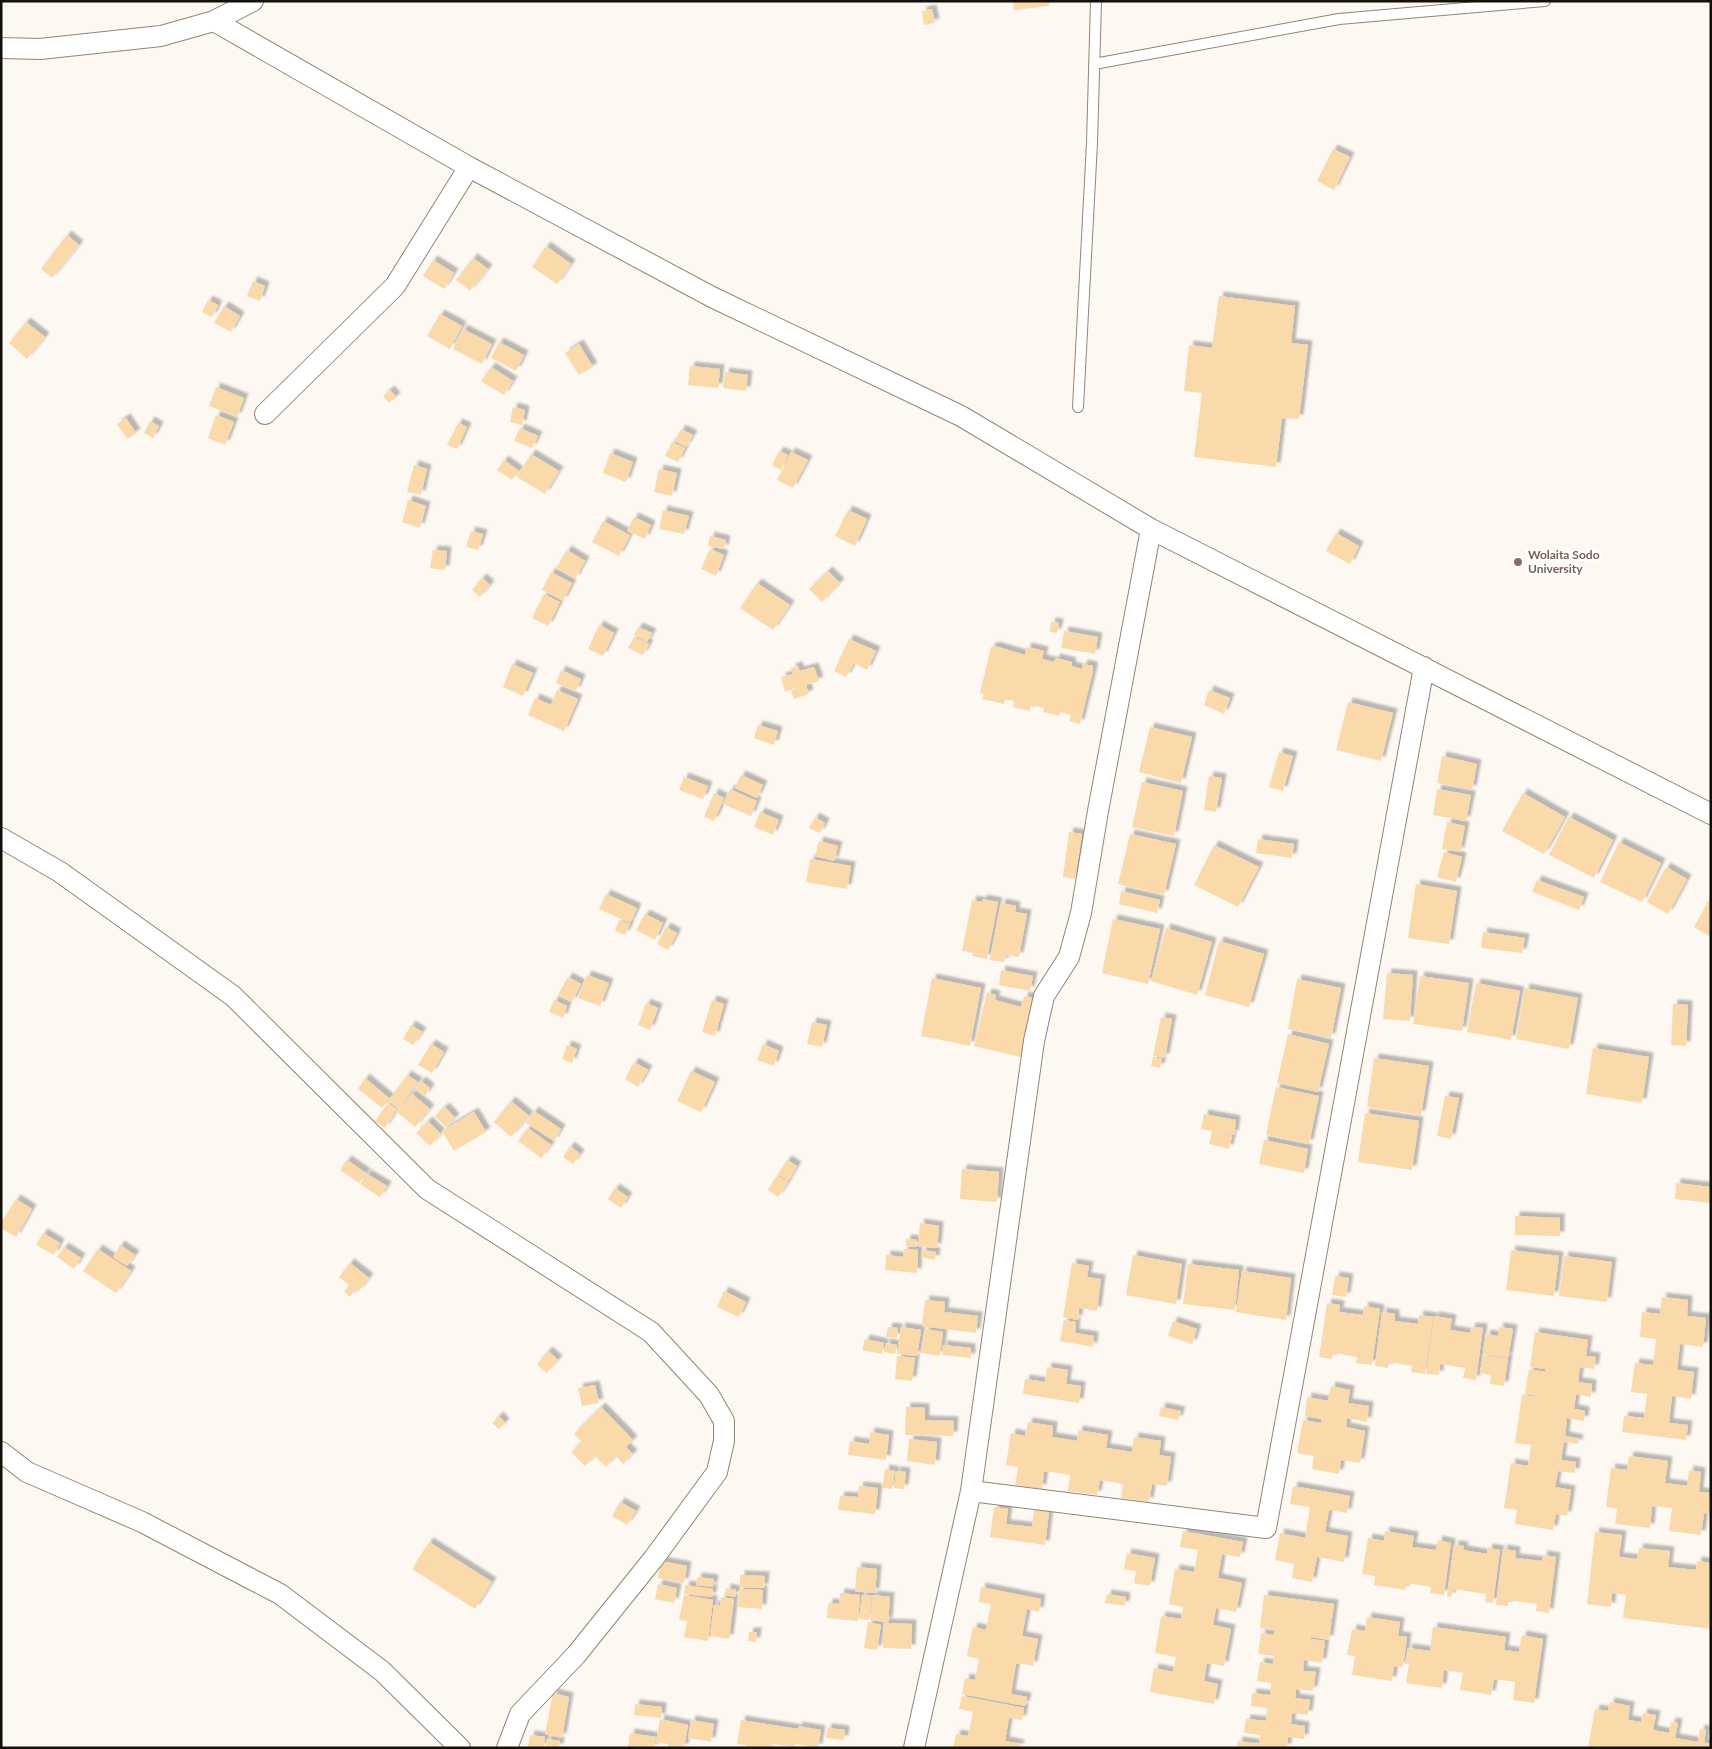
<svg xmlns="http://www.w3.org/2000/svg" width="1712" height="1749" viewBox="0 0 1712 1749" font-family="Lato,sans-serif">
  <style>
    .building { fill: #fad9ab; filter: url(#shadow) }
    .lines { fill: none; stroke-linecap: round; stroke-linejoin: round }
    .lane-casing { stroke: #918576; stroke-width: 12 }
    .street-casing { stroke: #918576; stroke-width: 22 }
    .lane { stroke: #fff; stroke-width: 10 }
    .street { stroke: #fff; stroke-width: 20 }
    .education-dot { fill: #8d6e63; stroke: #fff; stroke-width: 2 }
    .labels { text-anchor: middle; stroke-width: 4.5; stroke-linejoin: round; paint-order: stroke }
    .education-label { font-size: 12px; font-weight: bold; fill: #785e54; stroke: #fff; text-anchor: start }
  </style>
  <defs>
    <filter id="shadow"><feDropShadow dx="4.5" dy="-4.5" stdDeviation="1" flood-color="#0004"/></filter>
  </defs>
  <rect width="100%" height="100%" fill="#fdf8f1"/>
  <path class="building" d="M1013,1H1049V6L1014,10Z
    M932,9L935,23L924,25L922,11Z
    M1333,149L1350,157L1334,190L1317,181Z
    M67,235L79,245L52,278L41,269Z
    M546,246L571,264L557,284L532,267Z
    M473,258L488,269L470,291L456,280Z
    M433,260L454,273L444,289L423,276Z
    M253,281L265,286L260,301L247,296Z
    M1219,296L1295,306L1291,343L1308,345L1299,419L1282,418L1276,467L1194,457L1202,393L1184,391L1189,345L1212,348Z
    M208,300L218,305L212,317L202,312Z
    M224,306L240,316L231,332L214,323Z
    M440,314L462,326L450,349L427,336Z
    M26,322L45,337L27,359L9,343Z
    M463,329L492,344L482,364L453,349Z
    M499,342L524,355L516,371L491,358Z
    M579,344L593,367L579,375L565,353Z
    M690,366L720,369L718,388L688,385Z
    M491,367L513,381L504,395L481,381Z
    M725,372L748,375L746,391L723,388Z
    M216,387L244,398L237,417L209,406Z
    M390,390L396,397L389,403L383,396Z
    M513,407L525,410L522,425L510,422Z
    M216,415L234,422L225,445L208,438Z
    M126,418L136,433L127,439L117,424Z
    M150,421L159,426L153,438L144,433Z
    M458,423L467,427L457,449L447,445Z
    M520,428L538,436L532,448L514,441Z
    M681,429L693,435L686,447L675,441Z
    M672,442L685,448L678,462L665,456Z
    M779,451L788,455L781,470L772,465Z
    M791,452L808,460L793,488L777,480Z
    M610,453L633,462L626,482L603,473Z
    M531,454L559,471L545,494L517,477Z
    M504,460L519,471L512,480L497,470Z
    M414,465L427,469L421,495L407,492Z
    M659,469L677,473L672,496L654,492Z
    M408,500L426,506L420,528L402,522Z
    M663,510L689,516L684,534L659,529Z
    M848,510L867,519L855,546L835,536Z
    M634,517L651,525L645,539L627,531Z
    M603,521L630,535L619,556L592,542Z
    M471,531L483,534L478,550L466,547Z
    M1336,533L1359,546L1350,564L1326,551Z
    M710,536L726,540L724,549L708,546Z
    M710,549L724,555L716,576L701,569Z
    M433,550L447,551L445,570L430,568Z
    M567,550L585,561L575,579L556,568Z
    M828,571L840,583L822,602L809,589Z
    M551,572L572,583L563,601L542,590Z
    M482,578L490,585L480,597L472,590Z
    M757,583L790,605L773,630L740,608Z
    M544,594L560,602L548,626L532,618Z
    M1051,622L1059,623L1057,633L1050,632Z
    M599,625L614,633L603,656L588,649Z
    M638,627L652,633L647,642L634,635Z
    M1064,631L1098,637L1095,654L1061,648Z
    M634,637L649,644L643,655L628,648Z
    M849,639L876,651L867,670L854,663L846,677L834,671Z
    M995,646L1025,655L1027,647L1044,651L1042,659L1054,662L1056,658L1072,662L1071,666L1082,669L1083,664L1093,666V671L1080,724L1069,721L1071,715L1060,712L1059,716L1043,712L1044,708L1031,705L1030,711L1013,707L1014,701L1005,699L1004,704L982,699L984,694L980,693L991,647H995Z
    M512,664L533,673L523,696L503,687Z
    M798,666L800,671L814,667L819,681L806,685L809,694L794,699L791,691L803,686L785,692L781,677L793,674L791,668Z
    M561,670L581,679L576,691L556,683Z
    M557,690L578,699L564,731L528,715L535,698L551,705Z
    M1209,690L1230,698L1224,714L1204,705Z
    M1348,702L1393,713L1381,761L1336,750Z
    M758,725L778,731L774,745L754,738Z
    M1150,727L1192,737L1181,783L1139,772Z
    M1279,752L1293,756L1283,791L1269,787Z
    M1442,756L1477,764L1472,790L1437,783Z
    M741,775L763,785L757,798L735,788Z
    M1209,776L1222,778L1216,812L1204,810Z
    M684,777L708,786L703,799L679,790Z
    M1142,782L1183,791L1174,836L1132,827Z
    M730,789L757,801L751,816L723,804Z
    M1437,789L1471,795L1466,821L1433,815Z
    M714,793L724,798L714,821L704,817Z
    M1523,793L1565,817L1544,854L1502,831Z
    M760,812L779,820L773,835L754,827Z
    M815,817L825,823L820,833L809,828Z
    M1569,817L1613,840L1594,878L1549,855Z
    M1447,822L1465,826L1460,852L1442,849Z
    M1069,832L1082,834L1075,879L1063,877Z
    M1130,834L1176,844L1164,895L1118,884Z
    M1258,839L1294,844L1292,858L1256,853Z
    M819,841L838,846L834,861L815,856Z
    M1619,842L1661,863L1642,902L1600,882Z
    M1214,845L1259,867L1238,907L1194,885Z
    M1444,852L1462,857L1456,882L1437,877Z
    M810,859L851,866L847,889L806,882Z
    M1666,867L1687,879L1668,914L1647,902Z
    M1537,880L1584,897L1579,910L1532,892Z
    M1416,884L1457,891L1449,944L1408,938Z
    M1121,891L1160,900L1157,913L1119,904Z
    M606,894L637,908L630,923L599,909Z
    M1711,896V937L1694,927Z
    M983,899L998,902L987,959L972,956L973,953L962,951L972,900L982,902Z
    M1001,903L1016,906L1015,912L1027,914L1019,957L1006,955L1004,962L990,960Z
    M645,914L663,923L655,940L636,930Z
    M1113,919L1160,929L1148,984L1102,973Z
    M619,920L630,924L625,935L615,931Z
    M666,927L677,933L668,950L657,944Z
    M1166,928L1212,942L1197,995L1151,981Z
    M1483,932L1525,938L1522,953L1481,948Z
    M1219,941L1264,954L1249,1007L1205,995Z
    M1001,970L1033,976L1030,991L999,985Z
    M1387,973L1413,975L1410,1021L1383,1019Z
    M587,975L609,983L600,1006L578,998Z
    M1420,976L1469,983L1462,1031L1413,1024Z
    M568,977L581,984L572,1002L558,995Z
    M932,978L981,988L970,1046L921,1036Z
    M1297,979L1341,988L1331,1038L1288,1029Z
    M1476,983L1520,991L1511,1040L1467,1032Z
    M1525,988L1578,998L1569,1049L1516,1039Z
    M987,993L996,995L995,1000L1021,1007L1024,996L1038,999L1024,1058L974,1046Z
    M554,1000L567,1006L563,1018L549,1012Z
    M712,1000L724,1004L715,1036L702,1032Z
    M646,1003L658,1008L650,1030L638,1025Z
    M1673,1004L1688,1005L1686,1046L1671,1045Z
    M1161,1017L1172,1019L1165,1058L1153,1056Z
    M812,1022L827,1025L822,1047L807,1044Z
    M411,1025L422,1032L413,1045L403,1039Z
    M1288,1034L1329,1044L1318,1092L1277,1083Z
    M431,1044L444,1052L432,1073L418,1065Z
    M763,1044L779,1051L774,1066L757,1060Z
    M567,1045L577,1049L572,1063L562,1059Z
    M1593,1048L1649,1057L1642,1103L1586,1094Z
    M1153,1057L1162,1059L1160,1068L1151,1066Z
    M1374,1058L1429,1066L1421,1115L1367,1107Z
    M634,1062L648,1070L638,1087L625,1079Z
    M691,1071L715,1082L701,1112L677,1101Z
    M407,1075L418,1082L400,1107L412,1094L430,1109L415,1127L397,1112L399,1109L388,1101L382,1108L358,1089L365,1078L390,1099Z
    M421,1081L430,1088L425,1096L415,1089Z
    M1276,1087L1319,1096L1309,1144L1266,1135Z
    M1445,1096L1459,1098L1451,1139L1437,1136Z
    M511,1101L529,1116L511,1137L494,1122Z
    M388,1103L397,1109L385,1128L375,1121Z
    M445,1107L455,1118L446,1127L435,1116Z
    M534,1111L561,1129L554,1141L526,1123Z
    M474,1112L486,1132L454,1151L442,1131Z
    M1365,1113L1419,1121L1412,1170L1358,1162Z
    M1204,1114L1236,1120L1234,1135L1217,1132L1232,1136L1229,1149L1209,1144L1212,1131L1201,1129Z
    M428,1121L441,1134L430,1146L416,1133Z
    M528,1128L551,1145L541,1158L518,1141Z
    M1264,1140L1308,1149L1304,1173L1259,1164Z
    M570,1146L580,1154L573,1164L563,1157Z
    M347,1160L366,1173L359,1183L340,1170Z
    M787,1160L797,1166L788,1181L778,1174Z
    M962,1169L999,1172L997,1202L960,1199Z
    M367,1174L387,1186L380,1197L360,1184Z
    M777,1175L788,1182L778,1197L768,1190Z
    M1676,1183L1711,1187V1203L1675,1199Z
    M615,1188L628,1197L621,1208L608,1199Z
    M16,1199L32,1209L16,1237L1,1228V1223Z
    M1515,1216L1560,1218V1236L1515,1235Z
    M920,1223L939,1226L937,1248L918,1246Z
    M43,1233L60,1243L54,1255L36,1245Z
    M906,1239L917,1240L916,1247L906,1246Z
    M120,1245L135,1255L127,1266L113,1257Z
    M64,1247L81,1258L74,1269L57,1257Z
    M98,1249L131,1271L116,1293L83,1271Z
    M904,1249L918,1250L917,1273L885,1270L886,1255L903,1257Z
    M922,1250L936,1252L935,1260L921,1257Z
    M1511,1250L1559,1256L1554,1296L1506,1290Z
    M1133,1255L1182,1264L1176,1304L1126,1295Z
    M1564,1256L1612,1262L1607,1302L1559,1296Z
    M350,1263L369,1278L358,1292L355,1289L350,1297L344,1292L349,1285L339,1277Z
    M1072,1263L1089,1266L1087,1277L1101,1279L1097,1311L1079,1308L1078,1320L1063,1317Z
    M1188,1264L1239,1270L1235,1310L1183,1304Z
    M1242,1271L1291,1278L1286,1320L1236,1312Z
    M1335,1276L1349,1278L1346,1297L1332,1295Z
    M724,1291L746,1302L739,1317L717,1307Z
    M1662,1297L1688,1300L1687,1316L1706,1318L1703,1347L1680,1344L1677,1370L1694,1372L1691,1399L1672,1396L1669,1423L1688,1425L1686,1440L1622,1432L1624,1416L1644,1418L1647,1394L1631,1392L1635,1363L1653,1365L1656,1339L1640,1337L1642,1312L1660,1314Z
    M925,1300L945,1302L944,1312L978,1316L976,1333L922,1326Z
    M1327,1303L1340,1305L1339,1312L1363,1315L1364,1306L1380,1309L1372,1365L1356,1363L1357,1357L1333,1353L1332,1359L1319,1357Z
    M1382,1312L1395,1314V1321L1418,1324L1419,1315L1433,1317L1425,1374L1411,1372L1412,1366L1389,1362L1388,1368L1375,1366Z
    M1434,1316L1452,1319L1450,1330L1470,1333L1471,1327L1483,1328L1476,1380L1463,1378L1465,1368L1440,1364L1439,1375L1426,1374Z
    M1064,1320L1076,1322L1075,1333L1094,1336L1093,1347L1060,1341Z
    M1173,1321L1197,1329L1192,1344L1168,1336Z
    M888,1327L898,1328L897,1338L886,1337Z
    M901,1327L921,1330L917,1356L897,1354Z
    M1499,1327L1513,1329L1508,1358L1483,1354L1486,1334L1498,1336Z
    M925,1329L943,1332L940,1356L921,1353Z
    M1535,1332L1588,1340L1586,1356L1596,1357L1594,1369L1580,1367L1578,1382L1592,1384L1591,1397L1576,1394L1574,1409L1585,1411L1584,1421L1567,1418L1565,1436L1579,1439L1578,1444L1564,1442L1561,1460L1576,1462L1575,1473L1558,1471L1555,1487L1571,1490L1567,1516L1556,1514L1553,1530L1515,1524L1517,1510L1504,1508L1511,1463L1528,1466L1531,1445L1515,1443L1522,1395L1537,1397V1396L1525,1394L1529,1369L1545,1372V1369L1530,1367Z
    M865,1339L884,1343L882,1354L862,1350Z
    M886,1343L897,1345L895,1354L884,1352Z
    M943,1345L971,1348V1358L942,1355Z
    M548,1351L558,1360L546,1373L537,1364Z
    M1483,1355L1508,1359L1504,1386L1490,1384L1491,1375L1480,1373Z
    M897,1356L915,1358L912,1381L895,1379Z
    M1047,1367L1068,1370L1066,1384L1081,1386L1079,1403L1023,1394L1025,1379L1045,1382Z
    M595,1385L599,1403L582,1406L578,1388Z
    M1331,1386L1350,1390L1348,1403L1369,1406L1367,1422L1347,1418L1346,1427L1365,1431L1360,1463L1341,1460L1339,1474L1312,1469L1314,1456L1297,1453L1303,1420L1321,1423L1322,1419L1305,1416L1307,1397L1328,1401Z
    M601,1407L633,1440L626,1447L633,1454L623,1464L616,1456L606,1467L595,1456L585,1466L571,1452L582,1442L574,1434Z
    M906,1407L925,1408V1420L954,1421L953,1436L905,1435Z
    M1161,1407L1181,1411L1178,1420L1159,1416Z
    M499,1416L505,1423L499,1429L492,1423Z
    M1028,1422L1053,1426L1052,1437L1077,1441L1078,1430L1108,1435L1106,1448L1132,1452L1134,1437L1161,1441L1159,1455L1171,1457L1167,1486L1152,1484L1149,1502L1121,1498L1123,1484L1100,1480L1097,1495L1068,1491L1070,1475L1044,1471L1042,1489L1015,1485L1018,1467L1006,1465L1011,1433L1025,1436Z
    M870,1432L889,1435L886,1460L848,1455L850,1441L869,1444Z
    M909,1439L937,1442L935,1465L907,1461Z
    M1629,1456L1668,1461L1665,1483L1687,1486L1689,1470L1701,1472L1699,1492L1711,1493V1514L1704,1513L1701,1535L1669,1531L1672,1508L1652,1506L1650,1528L1615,1524L1617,1509L1606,1507L1611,1468L1627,1470Z
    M885,1469L895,1471L892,1489L882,1488Z
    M896,1471L906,1472L904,1489L894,1488Z
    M859,1486L878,1488L875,1514L838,1510L840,1496L858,1497Z
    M1293,1486L1350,1496L1347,1513L1329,1510L1325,1532L1348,1536L1344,1562L1317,1557L1312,1582L1292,1578L1294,1564L1275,1560L1280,1533L1305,1538L1310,1507L1290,1504Z
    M620,1502L636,1511L627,1525L612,1516Z
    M994,1507L1008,1509L1006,1524L1032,1527L1034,1510L1049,1512L1045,1545L990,1537Z
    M1183,1531L1243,1542L1240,1557L1222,1554L1218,1578L1242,1583L1236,1612L1216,1608L1213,1625L1231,1629L1224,1666L1207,1663L1204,1681L1218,1684L1214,1704L1150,1692L1154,1668L1173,1672L1176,1657L1155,1653L1161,1616L1181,1619L1183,1607L1169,1604L1175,1569L1194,1572L1198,1550L1180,1547Z
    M1385,1531L1414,1536L1412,1547L1436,1550L1438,1540L1451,1543L1444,1595L1430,1593L1431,1587L1407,1583L1405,1590L1374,1585L1375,1576L1362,1574L1368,1538L1384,1541Z
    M1595,1532L1622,1535L1619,1557L1637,1559L1639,1548L1670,1551L1668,1567L1696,1570L1697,1561L1711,1563V1629L1623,1618L1626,1595L1612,1593L1611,1607L1587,1604Z
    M429,1542L492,1582L475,1609L412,1569Z
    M1454,1545L1464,1546L1463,1550L1487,1554L1488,1548L1500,1550L1493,1603L1485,1602L1486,1594L1453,1589L1451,1597L1447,1596Z
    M1503,1549L1516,1551L1515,1558L1542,1561L1543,1555L1556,1557L1549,1613L1536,1611L1537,1604L1508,1600V1606L1496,1605Z
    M1127,1553L1155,1558L1150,1586L1134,1583L1136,1571L1124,1569Z
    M661,1561L687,1566L684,1583L658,1578Z
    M857,1567L877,1569L875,1593L855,1591Z
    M740,1575L765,1576L764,1588L740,1587Z
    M697,1577L714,1579L713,1587L696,1585Z
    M658,1584L677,1588L674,1603L655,1599Z
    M685,1585L713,1589L712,1597L684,1594Z
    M981,1587L1041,1599L1039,1612L1027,1609L1022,1636L1038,1639L1033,1666L1016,1663L1011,1694L1027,1697L1025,1706L962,1694L965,1678L975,1680L979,1659L967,1656L973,1627L986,1630L991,1604L979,1602Z
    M726,1588L736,1590L735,1597L725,1595Z
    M739,1589L763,1590L762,1609L738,1607Z
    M840,1593L860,1595L858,1621L827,1618L828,1603L839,1604Z
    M1107,1594L1126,1597L1125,1606L1105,1603Z
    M684,1595L713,1600L708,1641L684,1637L687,1621L679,1620Z
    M862,1595L872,1596L869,1620L859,1619Z
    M873,1595L890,1597L888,1622L870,1620Z
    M1264,1595L1334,1604L1329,1640L1311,1637V1639L1325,1641L1322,1663L1304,1660L1303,1671L1316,1672L1313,1691L1296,1689L1295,1698L1310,1700L1308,1715L1292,1713L1291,1724L1305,1726L1304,1739L1288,1737L1287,1748H1237L1238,1741L1259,1744L1260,1735L1244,1733L1246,1719L1266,1721L1267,1708L1251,1706L1252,1693L1270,1695L1271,1683L1257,1681L1260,1662L1273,1664L1274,1656L1258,1654L1261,1633L1274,1635L1275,1630L1260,1628Z
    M721,1597L734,1599L729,1639L710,1636L714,1605L720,1606Z
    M1367,1617L1400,1622L1398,1636L1407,1637L1403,1667L1394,1666L1392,1681L1352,1675L1355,1656L1347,1655L1352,1629L1365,1631Z
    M868,1622L881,1625L877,1650L864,1648Z
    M883,1623L912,1624L911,1649L883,1648Z
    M1433,1627L1506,1637L1504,1650L1519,1652L1522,1635L1543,1639L1534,1703L1513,1700L1515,1682L1494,1679L1491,1695L1460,1690L1463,1673L1444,1670L1442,1688L1406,1683L1409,1664H1405L1408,1648L1430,1651Z
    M749,1632H757L756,1642L748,1641Z
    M553,1693L569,1697L562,1738L545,1734Z
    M962,1696L1024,1708L1022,1720L1009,1718L1005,1741L1020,1744L1019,1748H953L956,1734L968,1736L973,1712L959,1709Z
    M1610,1702L1630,1706L1628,1720L1641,1722L1643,1713L1656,1715L1653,1730L1669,1733L1671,1722L1678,1723L1675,1738L1698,1742L1700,1729L1706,1730L1704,1743L1711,1745V1748H1588L1595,1709L1608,1711Z
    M635,1704L662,1707L661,1718L634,1715Z
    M660,1719L688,1725L684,1748H668V1744L656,1742Z
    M691,1720L714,1724L711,1742L688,1738Z
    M741,1720L798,1729V1726L821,1730L818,1748L795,1744L794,1747L773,1744L772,1748H746V1745L737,1744Z
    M827,1728L845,1730L844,1740L826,1738Z
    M630,1733L656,1737L654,1748H628Z
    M530,1735L545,1737L544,1748H528Z
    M547,1739L560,1741L559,1748H545Z"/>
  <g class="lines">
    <g class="lane-casing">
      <path id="lane" d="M1094,64L1339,19L1545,1
        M1078,407L1092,143L1096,1"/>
    </g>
    <g class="street-casing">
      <path id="street" d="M214,21L469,167L712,297L961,416L1151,529L1711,814
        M1,48L40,49L161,36L214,21L253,1
        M265,414L395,286L469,167
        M1,838L60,872L233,996L427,1189L651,1332L709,1395L724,1421V1441L717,1472L654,1558L576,1655L520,1714L507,1748
        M1,1452L27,1472L142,1522L280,1594L382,1671L460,1748
        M971,1491L1266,1528L1424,667
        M914,1748L971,1491L1034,1041L1044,996L1069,957L1081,913L1098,811L1151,529"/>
    </g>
    <use href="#lane" class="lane"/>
    <use href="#street" class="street"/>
  </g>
  <circle class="education-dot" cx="1518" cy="562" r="5"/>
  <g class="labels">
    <g class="education-label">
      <text x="1528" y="559">Wolaita Sodo<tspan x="1528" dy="14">University</tspan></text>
    </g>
  </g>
  <rect width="1712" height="1749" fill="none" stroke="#130f09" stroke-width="5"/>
</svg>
